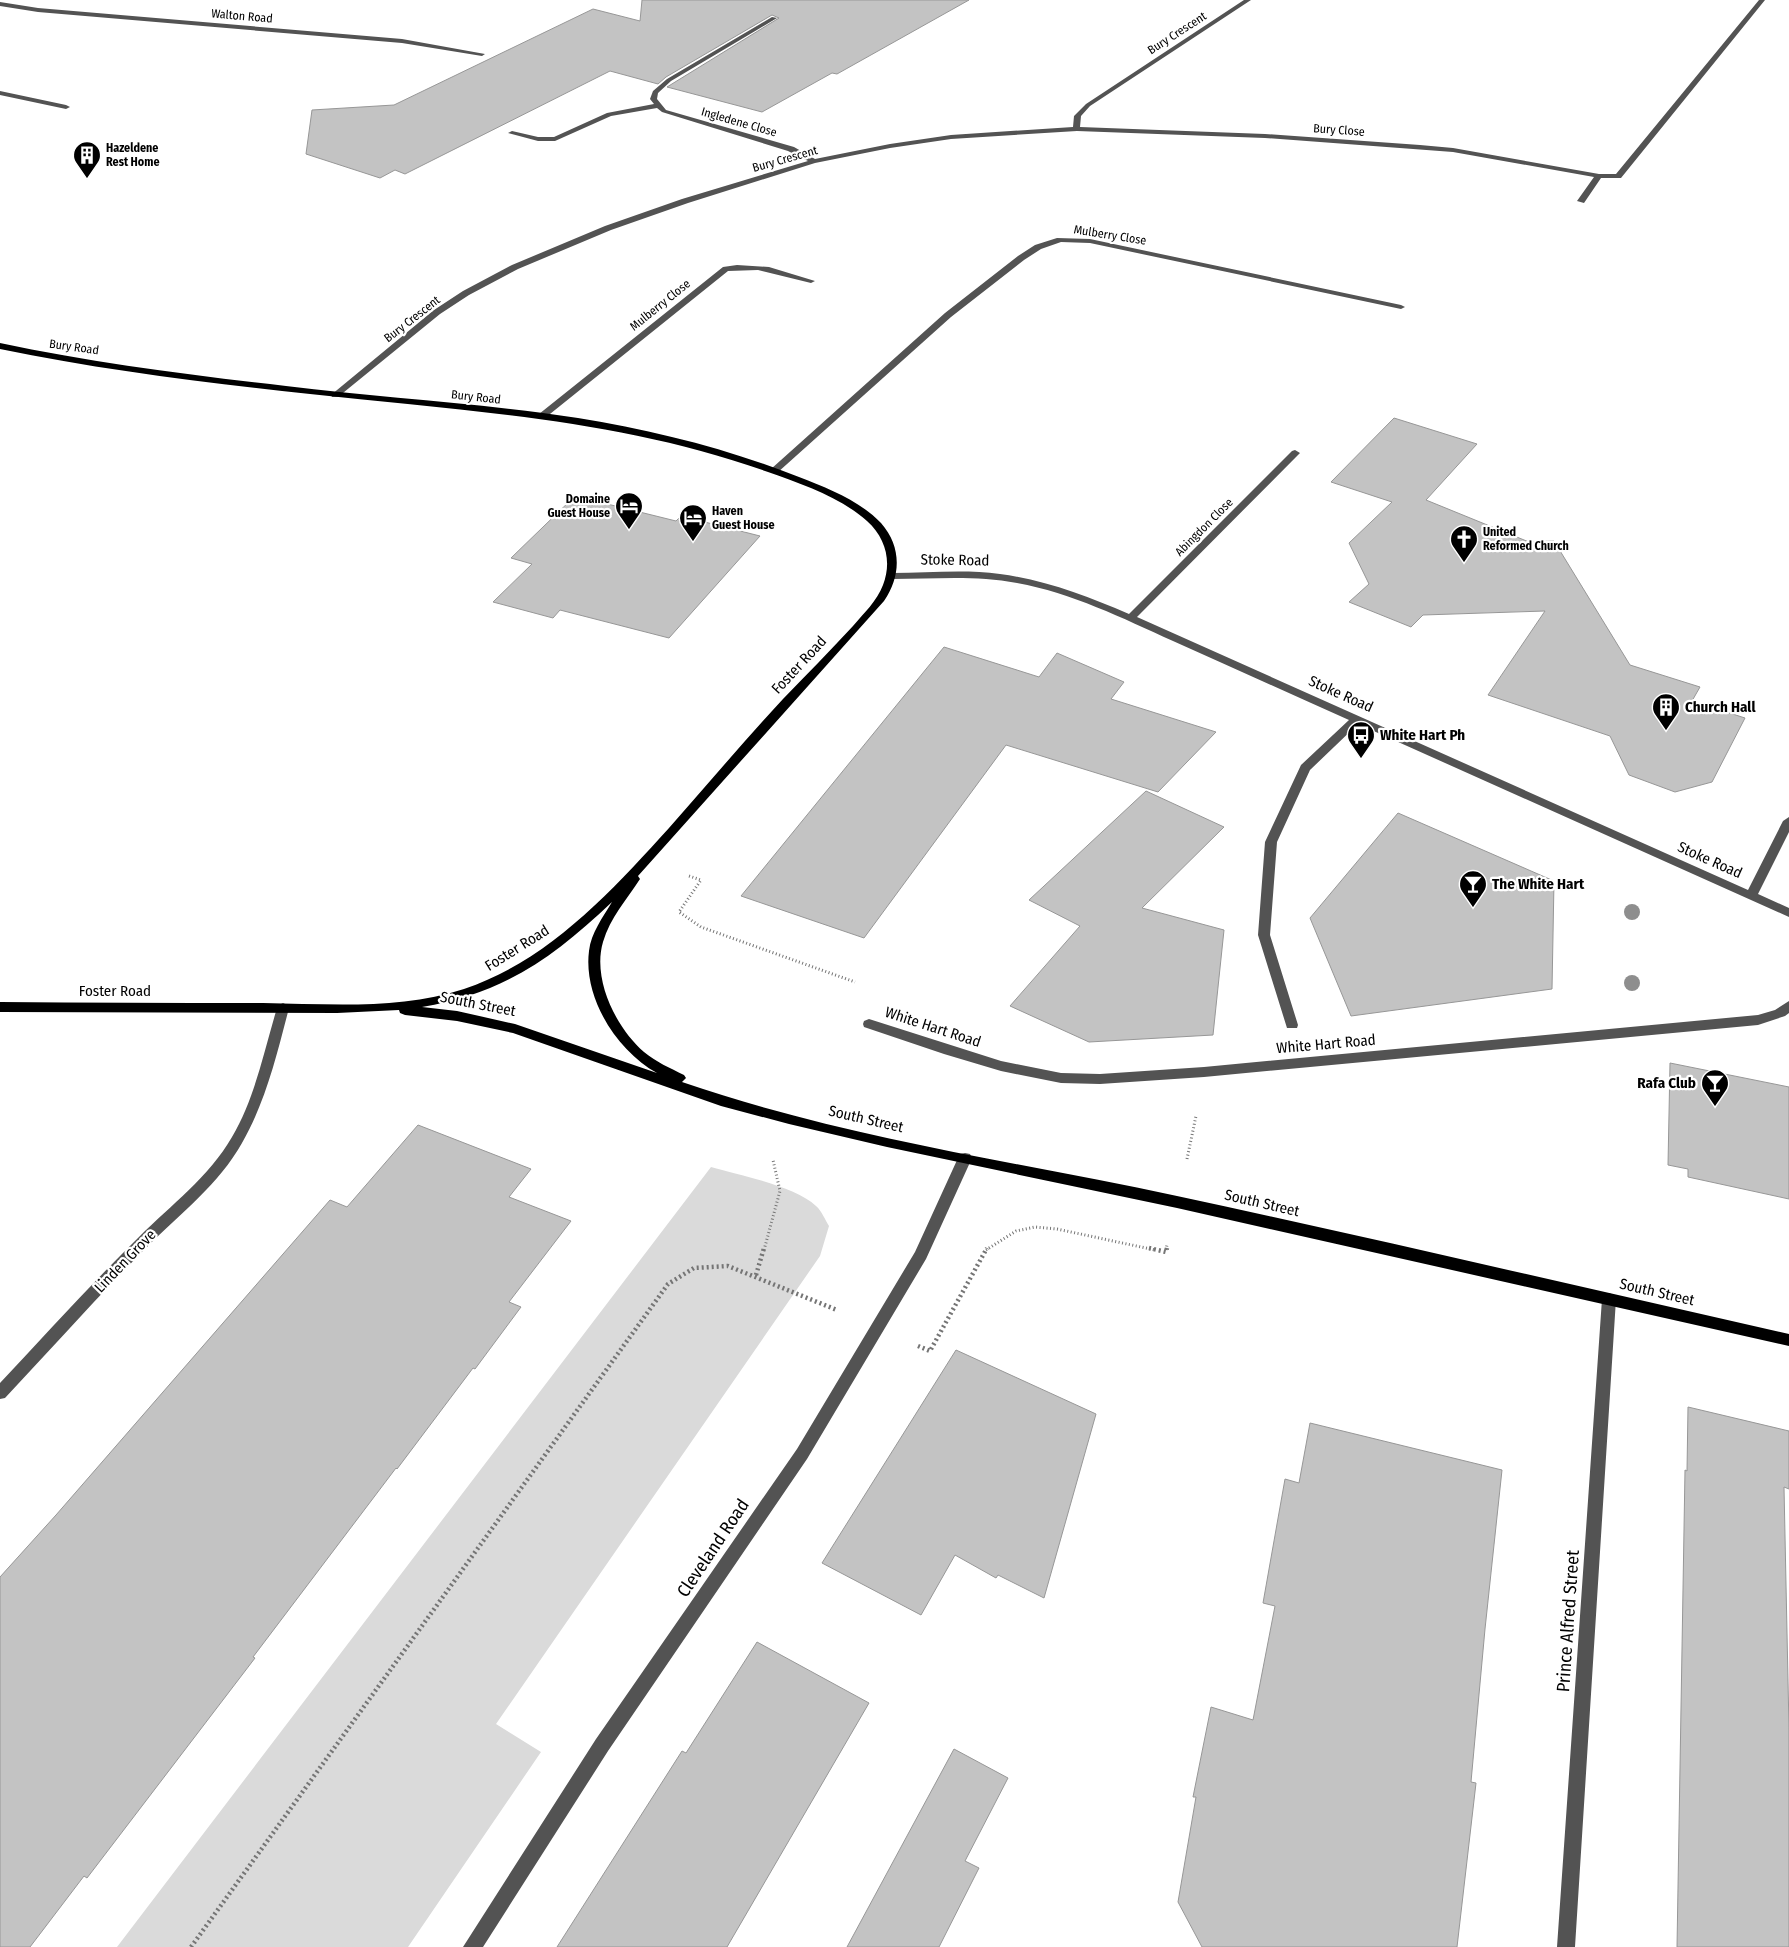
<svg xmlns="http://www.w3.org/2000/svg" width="1789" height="1947" viewBox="0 0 1789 1947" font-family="'Fira Sans Condensed',sans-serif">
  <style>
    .green { fill: #dadada }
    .building { fill: #c3c3c3; stroke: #979797 }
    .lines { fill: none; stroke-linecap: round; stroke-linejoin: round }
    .path-far1 { stroke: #757575; stroke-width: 3; stroke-dasharray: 1 2.5; stroke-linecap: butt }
    .path { stroke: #757575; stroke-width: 4.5; stroke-dasharray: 2 3; stroke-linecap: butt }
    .minor { fill: #535353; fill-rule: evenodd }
    .major { fill: #000; fill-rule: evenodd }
    .tree { fill: #8e8e8e }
    .labels { text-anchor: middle; stroke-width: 4.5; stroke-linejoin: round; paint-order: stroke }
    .far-street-label { font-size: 12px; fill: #000; stroke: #fff }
    .far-poi-label { font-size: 12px; font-weight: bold; fill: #000; stroke: #fff; text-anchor: start }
    .street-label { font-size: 15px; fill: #000; stroke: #fff }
    .poi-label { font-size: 15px; font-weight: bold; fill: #000; stroke: #fff; text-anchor: start }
    .near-street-label { font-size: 18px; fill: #000; stroke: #fff }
  </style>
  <rect width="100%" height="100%" fill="#fff"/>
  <path class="green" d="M711,1167C739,1175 795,1186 816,1206C822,1211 825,1220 829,1226L820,1256L496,1724L541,1752L408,1947H117Z"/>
  <path class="building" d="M642,0H969L837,74L832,73L762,112L667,87L779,18L772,15L666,77L658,84L610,71L405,174L395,170L380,178L306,154L312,110L394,105L593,9L640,21Z
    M1394,418L1477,444L1426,500L1529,542L1554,541L1630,665L1700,687L1692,701L1745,718L1712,782L1675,792L1629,775L1610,736L1488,695L1545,611L1423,615L1411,627L1349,602L1369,584L1349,543L1392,502L1331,482Z
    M575,496L676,521L681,516L760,536L669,638L560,610L553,618L493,602L532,564L511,558Z
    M944,647L1039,677L1057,653L1124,682L1111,699L1216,732L1158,792L1006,745L864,938L741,896Z
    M1146,791L1224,827L1142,908L1224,930L1213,1035L1089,1042L1010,1006L1080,926L1029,900Z
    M1398,813L1554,881L1552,989L1351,1016L1310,918Z
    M1670,1063L1789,1087V1199L1688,1177V1169L1668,1165Z
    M418,1125L531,1169L509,1197L571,1221L509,1302L521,1307L475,1369L473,1368L397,1469L396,1468L253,1657L255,1658L87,1878L84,1876L30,1947H0V1577L56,1515L330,1200L347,1207Z
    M956,1350L1096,1414L1044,1598L998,1575L996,1578L955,1555L921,1615L822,1563Z
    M1688,1407L1789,1431V1489L1784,1487L1789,1729V1947H1677L1685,1470L1687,1471Z
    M1310,1423L1502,1470L1485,1629L1471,1782L1476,1783L1457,1947H1202L1178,1902L1196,1797H1193L1211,1707L1253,1720L1275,1606L1263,1603L1285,1479L1299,1483Z
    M757,1642L869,1703L727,1947H557L682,1751L686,1753Z
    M954,1749L1008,1778L965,1861L979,1868L939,1947H847Z"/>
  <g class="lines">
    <path class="path-far1" d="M689,876L701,880L679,912L701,927L855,982
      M1187,1159L1196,1116
      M764,1250L780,1191L773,1160
      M986,1250L1016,1231L1035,1227L1057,1229L1155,1250
      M1166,1250L1167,1245"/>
    <path class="path" d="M1149,1248L1166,1252L1167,1248
      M756,1275L764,1248
      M918,1346L930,1351L987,1248
      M191,1947L668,1284L694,1268L728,1266L837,1310"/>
    <path class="minor" d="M1244,0H1251L1090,106L1081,116L1080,127L1265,134L1420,145L1453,148L1599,174H1616L1759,0H1765L1621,178H1601L1584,203L1577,201L1594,177L1453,152L1265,138L1077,131L951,139L890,148L815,163L688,203L611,230L518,269L469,295L440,314L338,397H332L331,395L434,310L463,291L512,265L605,226L682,199L808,161L788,151L662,112L657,108L611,116L555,141H538L508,133L512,131L538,137H554L607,113L654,104L650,99L653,91L667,79L772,17L777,18L671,81L658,93L657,99L666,110L794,147L815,159L890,144L951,135L1073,127L1074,116L1086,104Z
      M0,2L38,8L402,39L485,54L482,56L402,43L38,12L0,6Z
      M0,91L66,105L70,107L66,109L0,95Z
      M1057,238L1090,239L1401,305L1405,307L1401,309L1090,243L1061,242L1041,249L1024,260L951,317L777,473H771V469L945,313L1018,256L1035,245Z
      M737,265L769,267L815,281L811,283L758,270L728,271L545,418H539V414L723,267Z
      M1295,450L1300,453L1298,455L1137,617L1748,890L1783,821L1789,817V832L1758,894L1789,908V917L1358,724L1310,770L1277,842L1270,935L1298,1025L1297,1028H1287L1258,935L1265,842L1301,765L1349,720C1290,694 1232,667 1173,641C1122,618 1072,593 1017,583C976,575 934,579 892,579L887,576L892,573C928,573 964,569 1000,574C1045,580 1087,596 1129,614L1292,451Z
      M1789,1001V1013L1785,1016L1758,1025L1204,1077L1100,1084L1061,1083L1001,1071L944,1054L864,1027L863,1024L864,1021L869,1019L1001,1061L1061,1073L1100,1074L1204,1067L1758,1015L1775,1010Z
      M283,1003L287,1005L289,1008C277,1054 266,1101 242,1143C219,1184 181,1213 148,1246C99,1295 53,1347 5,1398L0,1399V1383C46,1334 91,1284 139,1237C171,1205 209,1177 232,1137C255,1098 264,1051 277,1008L279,1005Z
      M965,1153L970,1154L972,1158L926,1259L807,1459L608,1751L483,1947H463L596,1739L797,1449L915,1252L958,1158L960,1154Z
      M1609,1293L1614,1295L1616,1299L1575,1947H1557L1602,1299L1604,1295Z"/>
    <path class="major" d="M0,343C94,363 190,375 286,386C383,398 481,403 578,418C653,430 728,449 799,477C827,488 859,500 881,523C902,547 901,576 884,601L638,876L640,879C627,899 610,918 603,942C592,979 616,1028 644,1052C656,1062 670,1068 684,1075L686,1078L682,1082C842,1137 1012,1161 1177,1196C1381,1240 1585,1288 1789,1334V1346L1177,1208L887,1147L789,1124L721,1106L513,1033L457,1021L405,1015L400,1013L399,1010L337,1013L0,1012V1002C88,1003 175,1003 263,1003C329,1004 401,1010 464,989C548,961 611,892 669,828C707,785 744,741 783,699C806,675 830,651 853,626C864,613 877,601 883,585C892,562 886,538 867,521C840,497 802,484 768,472C620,419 465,411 310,394C207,383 102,370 0,349ZM612,902C603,917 591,933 589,951C583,998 617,1051 657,1073L515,1024L457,1011L422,1007C503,994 554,957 612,902Z"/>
  </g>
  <g class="tree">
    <circle cx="1632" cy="912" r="8"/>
    <circle cx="1632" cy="983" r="8"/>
  </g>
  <defs>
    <g id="building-pin" transform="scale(1.4375)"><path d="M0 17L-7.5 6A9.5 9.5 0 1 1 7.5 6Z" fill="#000" stroke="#fff"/><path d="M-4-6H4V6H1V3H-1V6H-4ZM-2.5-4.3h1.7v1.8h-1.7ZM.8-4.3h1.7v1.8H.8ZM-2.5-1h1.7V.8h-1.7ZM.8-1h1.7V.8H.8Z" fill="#fff"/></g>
    <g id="hotel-pin" transform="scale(1.4375)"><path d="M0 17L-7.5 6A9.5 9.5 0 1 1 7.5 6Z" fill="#000" stroke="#fff"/><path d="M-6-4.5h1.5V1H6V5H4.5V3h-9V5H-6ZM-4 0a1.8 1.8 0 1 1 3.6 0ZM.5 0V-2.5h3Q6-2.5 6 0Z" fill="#fff"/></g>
    <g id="church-pin" transform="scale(1.4375)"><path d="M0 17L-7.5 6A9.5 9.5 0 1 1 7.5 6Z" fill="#000" stroke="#fff"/><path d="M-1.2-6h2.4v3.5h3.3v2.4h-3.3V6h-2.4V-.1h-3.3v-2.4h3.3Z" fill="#fff"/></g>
    <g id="bus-pin" transform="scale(1.4375)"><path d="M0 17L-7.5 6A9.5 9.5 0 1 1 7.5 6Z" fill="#000" stroke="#fff"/><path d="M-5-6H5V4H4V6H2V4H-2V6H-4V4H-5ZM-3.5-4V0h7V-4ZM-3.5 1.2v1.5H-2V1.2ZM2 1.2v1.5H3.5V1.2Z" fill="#fff"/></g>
    <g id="bar-pin" transform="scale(1.4375)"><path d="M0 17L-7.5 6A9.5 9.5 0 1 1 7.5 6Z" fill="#000" stroke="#fff"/><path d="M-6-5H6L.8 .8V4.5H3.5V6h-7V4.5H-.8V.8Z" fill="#fff"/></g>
  </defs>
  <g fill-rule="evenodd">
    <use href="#building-pin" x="87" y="155"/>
    <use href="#hotel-pin" x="629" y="506"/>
    <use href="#hotel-pin" x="693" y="518"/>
    <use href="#church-pin" x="1464" y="539"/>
    <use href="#building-pin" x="1666" y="707"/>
    <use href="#bus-pin" x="1361" y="735"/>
    <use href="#bar-pin" x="1473" y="884"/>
    <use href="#bar-pin" x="1715" y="1083"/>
  </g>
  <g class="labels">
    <g class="far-street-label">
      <text transform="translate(242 16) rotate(5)" y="4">Walton Road</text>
      <text transform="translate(1177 33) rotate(-33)" y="4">Bury Crescent</text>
      <text transform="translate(739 122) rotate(16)" y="4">Ingledene Close</text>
      <text transform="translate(1339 130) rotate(4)" y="4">Bury Close</text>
      <text transform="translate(785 159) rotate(-16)" y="4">Bury Crescent</text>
      <text transform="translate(1110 235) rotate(9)" y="4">Mulberry Close</text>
      <text transform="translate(660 305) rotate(-39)" y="4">Mulberry Close</text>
      <text transform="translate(412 319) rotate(-38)" y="4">Bury Crescent</text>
      <text transform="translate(74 347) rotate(8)" y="4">Bury Road</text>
      <text transform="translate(476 397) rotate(6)" y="4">Bury Road</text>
      <text transform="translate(1204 527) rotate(-45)" y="4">Abingdon Close</text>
    </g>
    <g class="far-poi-label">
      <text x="106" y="152">Hazeldene<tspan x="106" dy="14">Rest Home</tspan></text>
      <text x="610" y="503" text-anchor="end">Domaine<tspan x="610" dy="14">Guest House</tspan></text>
      <text x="712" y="515">Haven<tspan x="712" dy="14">Guest House</tspan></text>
      <text x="1483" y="536">United<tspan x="1483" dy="14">Reformed Church</tspan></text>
    </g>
    <g class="street-label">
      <text transform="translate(955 560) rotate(1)" y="5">Stoke Road</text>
      <text transform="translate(799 665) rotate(-47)" y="5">Foster Road</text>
      <text transform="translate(1341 694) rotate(24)" y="5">Stoke Road</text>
      <text transform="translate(1710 860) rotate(24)" y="5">Stoke Road</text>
      <text transform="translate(517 948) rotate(-32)" y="5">Foster Road</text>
      <text x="115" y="996">Foster Road</text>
      <text transform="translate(478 1004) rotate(11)" y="5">South Street</text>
      <text transform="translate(933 1027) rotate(18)" y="5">White Hart Road</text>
      <text transform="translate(1326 1044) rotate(-5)" y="5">White Hart Road</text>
      <text transform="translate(866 1119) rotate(13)" y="5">South Street</text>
      <text transform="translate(1262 1203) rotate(13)" y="5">South Street</text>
      <text transform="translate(125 1261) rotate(-46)" y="5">Linden Grove</text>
      <text transform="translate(1657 1292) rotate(13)" y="5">South Street</text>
    </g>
    <g class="poi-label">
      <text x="1685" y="712">Church Hall</text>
      <text x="1380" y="740">White Hart Ph</text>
      <text x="1492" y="889">The White Hart</text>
      <text x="1696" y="1088" text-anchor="end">Rafa Club</text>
    </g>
    <g class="near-street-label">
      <text transform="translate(713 1548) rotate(-56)" y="6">Cleveland Road</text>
      <text transform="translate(1568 1621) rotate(-86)" y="6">Prince Alfred Street</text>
    </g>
  </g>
</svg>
